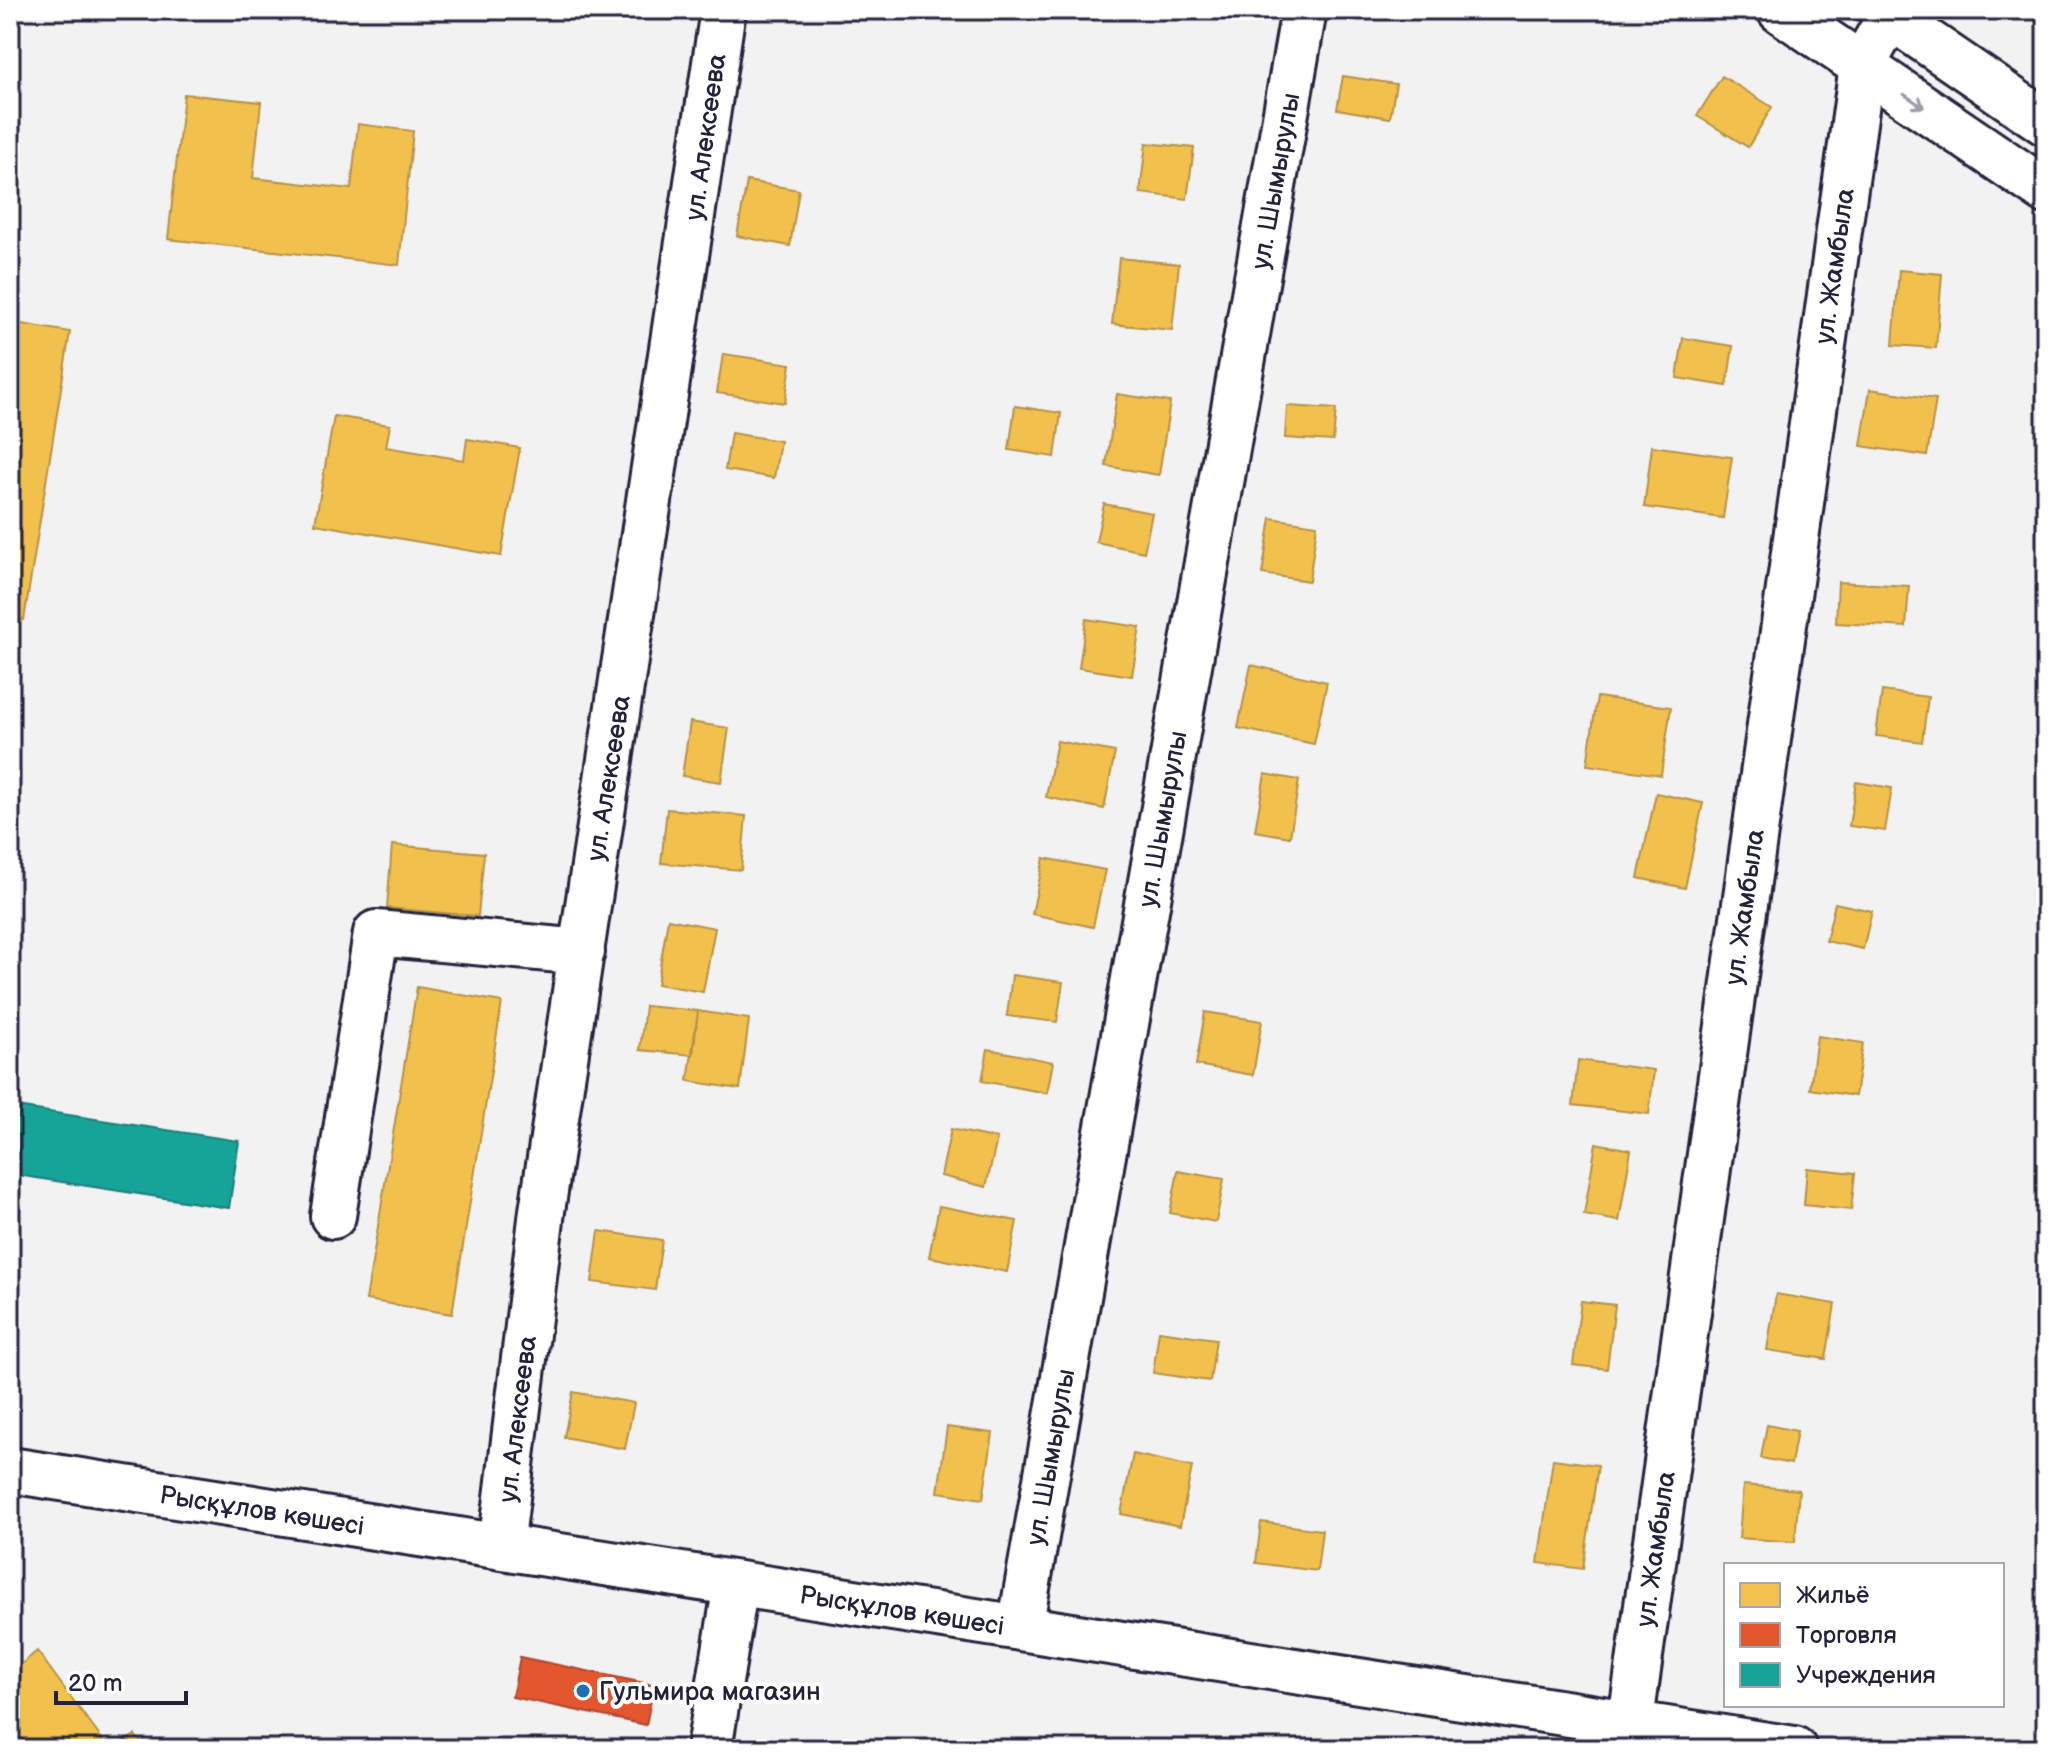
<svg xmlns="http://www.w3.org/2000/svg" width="2056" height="1759" viewBox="0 0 2056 1759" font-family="'Balsamiq Sans',sans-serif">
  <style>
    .homes { fill: #f2c14e; stroke: #b49148; stroke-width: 2 }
    .shops { fill: #e4572e; stroke: #aa4732; stroke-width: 2 }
    .public { fill: #17a398; stroke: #1a7c7c; stroke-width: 2 }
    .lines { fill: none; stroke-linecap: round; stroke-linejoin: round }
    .minor-casing { stroke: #22223b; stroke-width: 50 }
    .minor { stroke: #fff; stroke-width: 44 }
    .oneway { stroke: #9c9ca7 }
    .poi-dot { fill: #1f6fb2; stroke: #fff; stroke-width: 3 }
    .labels { text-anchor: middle; stroke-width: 8; stroke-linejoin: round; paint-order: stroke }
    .street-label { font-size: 26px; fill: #22223b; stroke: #fff }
    .poi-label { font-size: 26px; fill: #22223b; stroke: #fff; text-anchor: start }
  </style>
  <rect width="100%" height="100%" fill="#f2f2f3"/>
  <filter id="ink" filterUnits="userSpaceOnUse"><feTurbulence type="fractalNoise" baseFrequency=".0125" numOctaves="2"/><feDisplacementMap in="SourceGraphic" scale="16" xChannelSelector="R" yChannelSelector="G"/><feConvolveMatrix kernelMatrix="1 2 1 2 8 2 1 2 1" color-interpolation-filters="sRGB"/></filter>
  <g filter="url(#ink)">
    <path class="homes" d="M1343,76L1396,84L1390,118L1337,109Z
      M1722,76L1772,107L1748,147L1697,116Z
      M184,94L261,102L253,178L351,189L358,124L413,131L399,265L168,239Z
      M1146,143L1194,148L1187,199L1140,193Z
      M747,181L799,190L790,246L737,236Z
      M1119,258L1179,264L1172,330L1112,324Z
      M1899,270L1942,274L1936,348L1893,345Z
      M10,322L70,332L24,620L10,617Z
      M1683,338L1733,346L1727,386L1677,378Z
      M723,354L791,364L785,403L717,393Z
      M1870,389L1936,399L1927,456L1861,446Z
      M1117,394L1170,402L1159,475L1106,466Z
      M1015,406L1061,413L1055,457L1009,450Z
      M1287,406L1336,409L1333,441L1285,438Z
      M334,416L390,425L386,447L464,460L467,439L520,448L501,556L315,524Z
      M731,433L780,441L774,478L725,470Z
      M1652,446L1732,457L1723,518L1644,507Z
      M1104,504L1152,513L1144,552L1096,542Z
      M1271,518L1317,525L1309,581L1262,574Z
      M1838,582L1909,586L1906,627L1836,623Z
      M1086,619L1140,627L1132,676L1079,668Z
      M1251,665L1327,682L1314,744L1238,728Z
      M1882,691L1928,697L1922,742L1876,736Z
      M1597,697L1671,707L1661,775L1587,765Z
      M690,722L729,728L721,782L682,776Z
      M1057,741L1115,752L1104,809L1046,797Z
      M1265,774L1299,780L1290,837L1255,831Z
      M1856,782L1892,788L1885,831L1849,826Z
      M1656,793L1703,803L1685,888L1638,878Z
      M667,809L746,816L741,870L661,863Z
      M392,845L484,853L478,916L387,908Z
      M1044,858L1105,870L1093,927L1032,914Z
      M1835,903L1872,911L1863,949L1826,941Z
      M668,919L715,928L703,992L657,984Z
      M1012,975L1063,982L1057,1022L1007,1016Z
      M417,987L502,1002L452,1314L366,1300Z
      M645,1006L698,1011L693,1055L640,1050Z
      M698,1011L749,1019L740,1089L688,1081Z
      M1205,1012L1262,1021L1253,1075L1196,1065Z
      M1817,1036L1863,1043L1855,1096L1810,1089Z
      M988,1049L1053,1062L1047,1093L982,1081Z
      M1578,1060L1654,1070L1649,1114L1573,1105Z
      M951,1129L997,1139L986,1187L941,1176Z
      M1596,1143L1631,1150L1619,1221L1584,1215Z
      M1807,1168L1855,1173L1851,1210L1804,1205Z
      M1178,1171L1224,1179L1216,1222L1170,1213Z
      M939,1206L1017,1221L1007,1272L929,1257Z
      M599,1231L662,1240L655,1290L592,1282Z
      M1776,1294L1835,1304L1826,1359L1767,1350Z
      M1581,1301L1615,1305L1607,1369L1573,1365Z
      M1159,1331L1216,1339L1210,1381L1153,1373Z
      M573,1392L634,1403L625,1449L564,1437Z
      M1767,1425L1797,1431L1791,1464L1761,1458Z
      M947,1427L993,1433L983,1499L938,1492Z
      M1133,1454L1192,1467L1180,1526L1121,1514Z
      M1553,1459L1598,1465L1583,1569L1538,1563Z
      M1743,1485L1799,1490L1795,1542L1739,1538Z
      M1261,1522L1322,1530L1317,1571L1256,1563Z
      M37,1651L109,1749H10V1674Z
      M135,1735L146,1749H111Z"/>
    <path class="shops" d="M520,1657L654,1685L646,1725L512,1697Z"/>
    <path class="public" d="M10,1106L239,1141L229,1208L10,1174Z"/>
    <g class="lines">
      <g class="minor-casing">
        <path id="minor" d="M1780,10L2046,191
          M1881,10L2046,123
          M333,1216L376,933L582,952
          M10,1470L1794,1749
          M501,1547L542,1211L723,10
          M1020,1628L1304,10
          M709,1749L736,1584
          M1627,1749L1862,66L1890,16"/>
      </g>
      <use href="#minor" class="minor"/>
    </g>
    <defs><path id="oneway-shaft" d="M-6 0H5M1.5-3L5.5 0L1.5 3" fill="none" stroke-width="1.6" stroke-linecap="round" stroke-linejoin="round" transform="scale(2)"/></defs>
    <use class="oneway" href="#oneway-shaft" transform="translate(1914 101) rotate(34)"/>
  </g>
  <circle class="poi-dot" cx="583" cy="1691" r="8"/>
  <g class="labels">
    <g class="street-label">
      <text transform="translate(705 137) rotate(-82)" y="9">ул. Алексеева</text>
      <text transform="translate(1275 181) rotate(-80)" y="9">ул. Шымырулы</text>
      <text transform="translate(1834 266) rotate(-82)" y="9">ул. Жамбыла</text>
      <text transform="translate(608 778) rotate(-81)" y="9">ул. Алексеева</text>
      <text transform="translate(1162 819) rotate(-80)" y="9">ул. Шымырулы</text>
      <text transform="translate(1744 907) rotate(-82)" y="9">ул. Жамбыла</text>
      <text transform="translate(517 1419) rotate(-83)" y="9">ул. Алексеева</text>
      <text transform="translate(1050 1457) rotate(-80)" y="9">ул. Шымырулы</text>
      <text transform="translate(262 1510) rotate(9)" y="9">Рысқұлов көшесі</text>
      <text transform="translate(1655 1549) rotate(-82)" y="9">ул. Жамбыла</text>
      <text transform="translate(902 1610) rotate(9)" y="9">Рысқұлов көшесі</text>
    </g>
    <g class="poi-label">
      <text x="599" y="1700">Гульмира магазин</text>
    </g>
  </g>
  <rect width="2056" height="1759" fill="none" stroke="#fff" stroke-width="40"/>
  <rect x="20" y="20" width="2016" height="1719" fill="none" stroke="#22223b" stroke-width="3" filter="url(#ink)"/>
  <rect x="1724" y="1563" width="280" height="144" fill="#ffffff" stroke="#a7a7b1" stroke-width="2"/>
  <rect x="1740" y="1583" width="40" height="24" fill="#f2c14e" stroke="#a7a7b1" stroke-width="2"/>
  <text x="1796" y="1603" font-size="24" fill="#22223b">Жильё</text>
  <rect x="1740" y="1623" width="40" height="24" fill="#e4572e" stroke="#a7a7b1" stroke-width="2"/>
  <text x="1796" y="1643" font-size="24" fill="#22223b">Торговля</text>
  <rect x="1740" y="1663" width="40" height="24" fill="#17a398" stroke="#a7a7b1" stroke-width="2"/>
  <text x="1796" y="1683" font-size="24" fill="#22223b">Учреждения</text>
  <path d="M56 1691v12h130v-12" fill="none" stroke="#22223b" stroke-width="4"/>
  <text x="68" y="1691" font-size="24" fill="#22223b" stroke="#ffffff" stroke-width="6" paint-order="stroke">20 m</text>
</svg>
